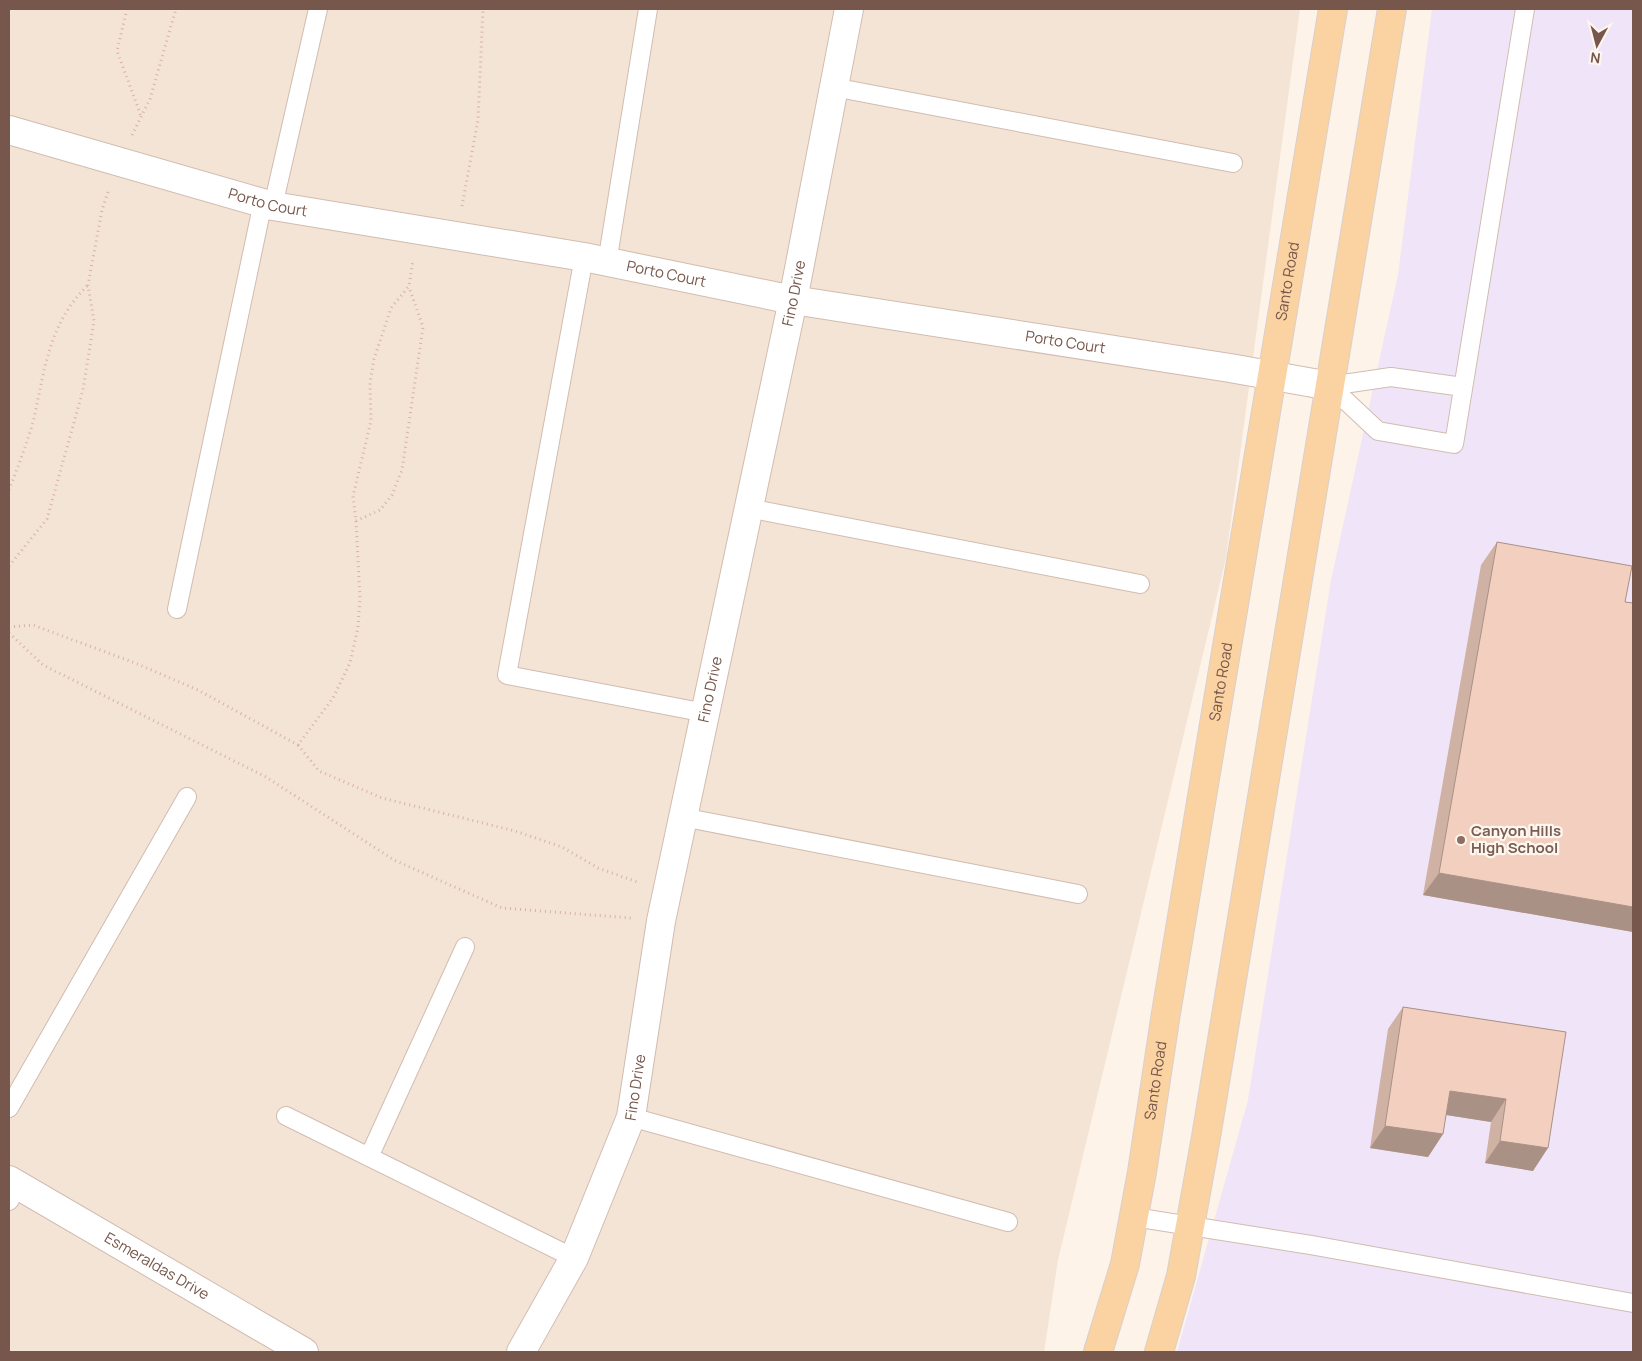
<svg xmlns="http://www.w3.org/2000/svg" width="1642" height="1361" viewBox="0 0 1642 1361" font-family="Manrope,sans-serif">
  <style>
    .residential { fill: #f4e4d6 }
    .education { fill: #f0e4f9 }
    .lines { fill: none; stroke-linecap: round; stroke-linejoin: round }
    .service-casing { stroke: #d1bcb0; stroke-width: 20 }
    .minor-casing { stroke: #d1bcb0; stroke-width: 30 }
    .primary-casing { stroke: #d9d0cd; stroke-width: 30 }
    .path { stroke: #d8b2a2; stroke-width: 3; stroke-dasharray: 1 4; stroke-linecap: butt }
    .service { stroke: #fff; stroke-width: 18 }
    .minor { stroke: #fff; stroke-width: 28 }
    .primary { stroke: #fbd2a1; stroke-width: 28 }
    .wall { fill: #d0b2a4 }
    .shaded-wall { fill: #a99186 }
    .building { fill: #f2cfbf; stroke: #a99186 }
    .education-dot { fill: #8d6e63; stroke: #fff7ee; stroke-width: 2 }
    .labels { text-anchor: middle; stroke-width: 4.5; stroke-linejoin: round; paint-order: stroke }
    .street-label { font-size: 15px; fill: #77574b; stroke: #fff7ee }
    .education-label { font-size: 15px; font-weight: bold; fill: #785e54; stroke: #fff7ee; text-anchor: start }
  </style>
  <rect width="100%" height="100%" fill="#fdf3e8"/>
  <path class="residential" d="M9,9H1300L1226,558L1058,1260L1044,1352H9Z"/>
  <path class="education" d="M1432,9H1633V1352H1177L1248,1100L1331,580L1398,275Z"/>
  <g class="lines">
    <g class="service-casing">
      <path id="service" d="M833,87L1233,163
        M273,206L318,9
        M584,257L507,675L706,713
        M607,263L648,9
        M1330,386L1378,431L1454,444L1525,9
        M1330,386L1391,377L1463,387
        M748,508L1140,584
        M177,609L263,202
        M682,817L1078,894
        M9,1108L187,797
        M286,1116L574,1258
        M631,1117L1008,1222
        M369,1157L465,947
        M9,1201L18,1186
        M1134,1217L1311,1245L1633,1303"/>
    </g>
    <g class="minor-casing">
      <g id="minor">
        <path id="s1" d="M9,130L273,206L584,257L793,300L1230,368L1330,386"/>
        <path id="s2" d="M9,1180L304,1352"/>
        <path id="s3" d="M521,1352L574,1258L631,1117L661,921L793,300L849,9"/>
      </g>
    </g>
    <g class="primary-casing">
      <g id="primary">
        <path id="s4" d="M1098,1352L1125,1264L1142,1172L1166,1013L1333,9"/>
        <path d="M1159,1352L1181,1276L1206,1137L1392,9"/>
      </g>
    </g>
    <path class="path" d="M127,9L117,51L141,116
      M132,135L150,99L176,9
      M462,206L478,120L483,9
      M9,490C18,466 28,442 34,418C45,368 49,324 87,286
      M356,521L380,510L392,495L402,470L423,327L409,287
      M9,566L47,519L83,390L94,321L88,285L102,210L109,189
      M9,627L33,625L135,663L198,690L298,745L333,698L350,663L358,627L360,599L356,521L353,496L371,421L370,383L374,359L391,308L409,286L413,260
      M9,633L43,665L266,777L394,860L502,908L631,918
      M298,745L319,771L382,798L515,831L562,847L598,868L640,883"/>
    <use href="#service" class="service"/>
    <use href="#minor" class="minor"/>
    <use href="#primary" class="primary"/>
  </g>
  <path class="wall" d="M1497,542L1625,602L1633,603V932L1423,895L1481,565Z
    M1403,1007L1566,1032L1533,1171L1485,1163L1491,1122L1446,1115L1443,1134L1428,1157L1370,1148L1388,1029Z"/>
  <path class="shaded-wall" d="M1439,873L1633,907V932L1423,895Z
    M1450,1091L1506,1099L1491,1122L1434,1113Z
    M1385,1126L1443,1134L1428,1157L1370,1148Z
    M1500,1141L1548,1148L1533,1171L1485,1163Z"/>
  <path class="building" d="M1497,542L1632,566L1625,602L1633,603V907L1439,873Z
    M1403,1007L1566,1032L1548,1148L1500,1141L1506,1099L1450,1091L1443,1134L1385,1126Z"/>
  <circle class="education-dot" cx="1461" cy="840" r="5"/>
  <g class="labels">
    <g class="street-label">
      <text dy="5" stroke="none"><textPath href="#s1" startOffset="269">Porto Court</textPath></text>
      <text dy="5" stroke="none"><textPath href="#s1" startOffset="674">Porto Court</textPath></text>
      <text dy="5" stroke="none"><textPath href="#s4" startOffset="1088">Santo Road</textPath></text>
      <text dy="5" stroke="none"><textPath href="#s3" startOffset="1100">Fino Drive</textPath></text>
      <text dy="5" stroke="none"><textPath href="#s1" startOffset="1079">Porto Court</textPath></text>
      <text dy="5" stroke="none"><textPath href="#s4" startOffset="682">Santo Road</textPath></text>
      <text dy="5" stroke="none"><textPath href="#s3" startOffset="695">Fino Drive</textPath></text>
      <text dy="5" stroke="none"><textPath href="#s4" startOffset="278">Santo Road</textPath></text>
      <text dy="5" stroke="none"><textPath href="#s3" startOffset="290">Fino Drive</textPath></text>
      <text dy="5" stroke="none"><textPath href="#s2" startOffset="171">Esmeraldas Drive</textPath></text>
    </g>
    <g class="education-label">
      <text x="1471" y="836">Canyon Hills<tspan x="1471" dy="17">High School</tspan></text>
    </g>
  </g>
  <rect width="1642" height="1361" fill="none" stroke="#77574b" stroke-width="20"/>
  <g transform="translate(1597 45) rotate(187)" stroke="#fff7ee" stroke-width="4" paint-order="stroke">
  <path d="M0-4L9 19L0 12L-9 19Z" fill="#77574b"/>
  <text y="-8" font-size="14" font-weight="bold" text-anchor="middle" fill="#77574b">N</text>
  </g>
</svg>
